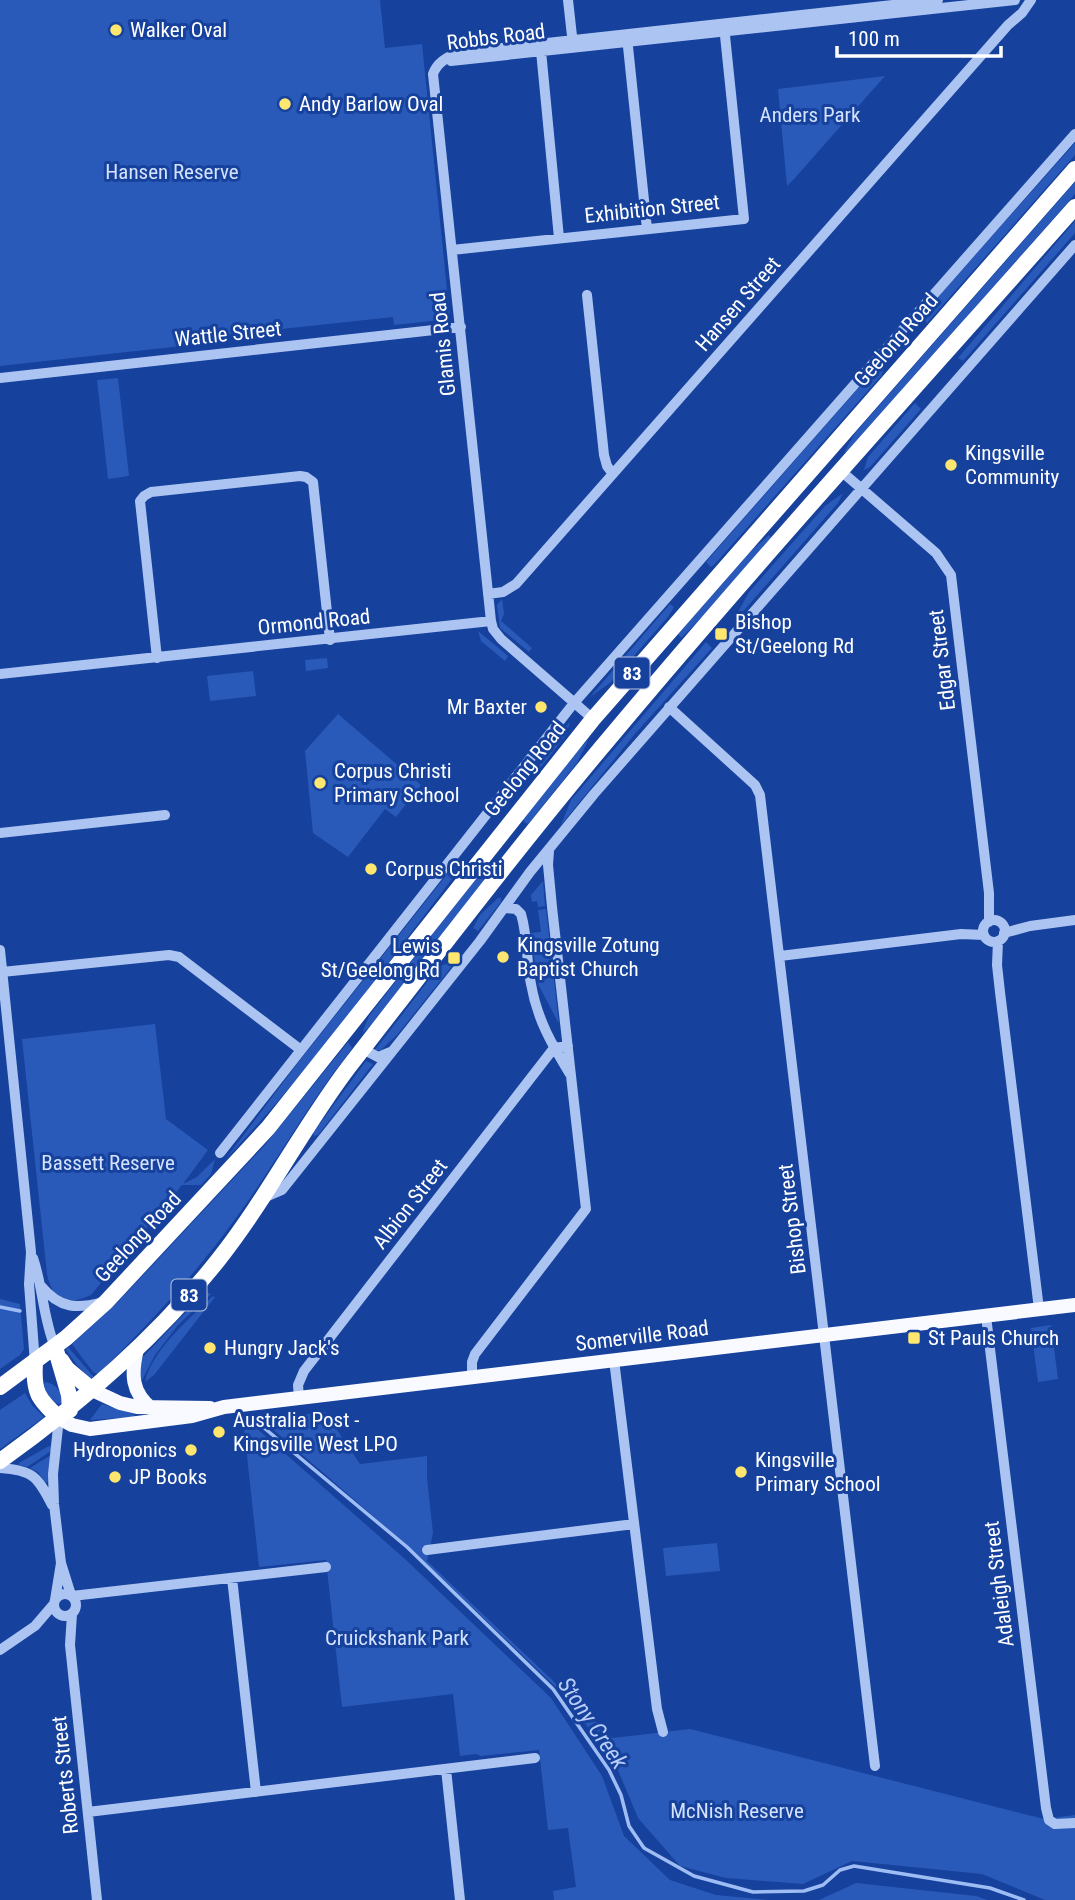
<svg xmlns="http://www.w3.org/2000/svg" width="1075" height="1900" viewBox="0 0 1075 1900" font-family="'Roboto Condensed',sans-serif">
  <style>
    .green { fill: #2a5ab9 }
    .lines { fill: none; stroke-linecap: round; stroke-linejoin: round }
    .stream { stroke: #9fbdf5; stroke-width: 3.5 }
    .minor { stroke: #acc4f2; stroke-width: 10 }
    .major { stroke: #f8faff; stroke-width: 14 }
    .highway { stroke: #fff; stroke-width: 16 }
    .poi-dot { fill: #ffe66e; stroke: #16419c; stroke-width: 2.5 }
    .labels { text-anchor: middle; stroke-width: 6; stroke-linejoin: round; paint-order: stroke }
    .shield { fill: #16419c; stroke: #b9c6e1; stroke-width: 2 }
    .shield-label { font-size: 19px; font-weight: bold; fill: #fff }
    .poi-label { font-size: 21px; fill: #fff; stroke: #16419c; text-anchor: start }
    .street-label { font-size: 21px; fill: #fff; stroke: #16419c }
    .park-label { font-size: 21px; fill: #d4e2fd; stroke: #16419c }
    .water-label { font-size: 23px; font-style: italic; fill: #b9cff9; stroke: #16419c }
  </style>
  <rect width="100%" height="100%" fill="#16419c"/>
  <path class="green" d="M0,0H380L385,48L422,44L450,319L394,325L393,317L227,335V341L0,366Z
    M885,76L794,179L787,186L778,89Z
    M1075,143V155L927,323L920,317Z
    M1075,182V194L849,451L844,452L856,432Z
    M1075,221V233L963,361L958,358Z
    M882,361L886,365L881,376L714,565L711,567L706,562Z
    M118,378L129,476L108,479L97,380Z
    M915,403L921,409L870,467L864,470L868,457Z
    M843,493L838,503L739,616L737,614L749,592L825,506Z
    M769,535L772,538L704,615L681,638L678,634L751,551Z
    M502,599L504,614L501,621L532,648L529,652L500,628L497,605Z
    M670,604L674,607L668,617L610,683L590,697Z
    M478,631L508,656L505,661L481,641Z
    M706,642L712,648L634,735L561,825L571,800Z
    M327,658L328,668L306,671L305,660Z
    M253,671L256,696L210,701L207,676Z
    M338,714L421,785L396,817L385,809L348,857L313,833L305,751Z
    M570,722L566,735L535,775L533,773L545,758L540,755Z
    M589,739L577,763L528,824L524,822L523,819L575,754Z
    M460,858L465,862C388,962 311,1070 224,1161L297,1064Z
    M480,873L484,881L369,1028L362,1033L369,1016Z
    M543,881L545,906L538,907L537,901L532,902L531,895Z
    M498,898H501V902L478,931L473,928L480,915Z
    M546,909L559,1024L538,984L530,933L541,932L538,910Z
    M450,962L453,965L397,1035L381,1050H375L434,973L441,966Z
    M155,1024L166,1119L208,1150L183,1184L197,1177L215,1159L211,1174L201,1185H182L91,1295C67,1306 52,1300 47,1274L22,1039Z
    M348,1042L352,1048L348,1054C307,1106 275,1164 236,1218C195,1275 148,1325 98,1374L93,1372L72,1344L117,1303L265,1145Z
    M366,1061L373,1064L318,1135L314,1136L313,1133Z
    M205,1292L211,1294L178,1325L155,1355L140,1384V1363L143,1357Z
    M213,1296L215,1297L154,1375L145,1382C152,1350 190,1318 213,1296Z
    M0,1299L20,1304L24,1349L20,1355L0,1369Z
    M1051,1325L1058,1379L1038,1382L1031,1328Z
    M68,1347L93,1376V1378L91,1380L77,1365L66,1350Z
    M45,1382C57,1384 62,1392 62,1403L59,1404C50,1401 42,1391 45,1382Z
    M25,1393L32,1405L44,1417L0,1449V1410Z
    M102,1404L134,1414V1417L90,1420Z
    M325,1412L360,1464L427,1456V1478L433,1533L427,1561L613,1738L690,1729L1044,1819L1075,1815V1900H1045L982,1874L852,1861L803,1884L726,1878L680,1866L638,1818L615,1763L562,1693L409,1547L261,1419Z
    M255,1427L405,1559L551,1698L602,1776L624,1836L670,1880L716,1895L769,1900H554L553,1891L576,1887L568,1828L548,1830L539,1750L481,1756L476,1754L460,1756L453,1694L342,1707L326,1560L259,1567L244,1428Z
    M49,1446L52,1447L51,1451L27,1467L19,1465V1463Z
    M51,1455L50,1480L46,1483L38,1472L30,1468Z
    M717,1543L720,1571L666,1576L663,1548Z
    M856,1883L976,1896L987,1900H819Z"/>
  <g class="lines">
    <path class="stream" d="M0,1307L20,1311
      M257,1422L407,1547L553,1689L609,1770L621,1795L629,1826L644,1848L694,1876L753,1892L804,1891L823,1885L840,1870L854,1866L990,1888L1024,1900"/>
    <path class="minor" d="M568,0L573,45
      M627,37L647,229
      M541,51L559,238
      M451,61L1015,0
      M452,250L744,219L724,26
      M587,295L604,455L607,466L613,474
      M0,378L461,327
      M841,471L936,553L951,575L989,893V922
      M488,594L503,592L516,584L1008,25L1022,13L1031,0
      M491,621L433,74C437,63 446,58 456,53L938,0
      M157,658L140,501L144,496L151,492L300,476L306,477L313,482L330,640
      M0,674L491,621L493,629L501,639L593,719
      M669,707L755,785L760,795L875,1766
      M0,833L165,815
      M504,908L516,909L521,914C528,937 526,961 531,984C537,1019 552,1045 570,1074
      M983 931a11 11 0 1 1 22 0a11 11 0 1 1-22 0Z
      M1004,933L1030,926L1075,920
      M998,941L997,965L1000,992L1039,1309
      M0,950L31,1252L29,1284L35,1363
      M780,956L961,934L984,935
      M2,972L169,955L179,957L301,1050
      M363,1049L378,1057L390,1052
      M220,1153L574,703L1075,134
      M261,1199L282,1190L480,941L530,872L594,794L1075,245
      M33,1258C43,1287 43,1318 55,1347
      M41,1286C60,1309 77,1309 103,1302
      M986,1316L1046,1808L1049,1820L1055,1824L1075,1823
      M614,1360L657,1709L663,1732
      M472,1377V1362L475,1354L586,1209L552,907L548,865L549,851
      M299,1398L298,1385L304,1371L554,1048L568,1046
      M59,1418L53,1474L54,1504L61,1563L71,1595
      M0,1468C33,1470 38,1477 52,1505
      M427,1550L634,1524
      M232,1578L256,1792
      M54 1605a11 11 0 1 1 22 0a11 11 0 1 1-22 0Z
      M72,1596L326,1567
      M55,1600L61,1563
      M72,1614L70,1645L97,1900
      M0,1650L35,1626L53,1605
      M446,1769L460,1900
      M88,1812L535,1758"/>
    <path class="major" d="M137,1349C131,1374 131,1392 152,1409
      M92,1390L120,1403L137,1407L210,1408
      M59,1418L72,1425L90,1429L192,1416L224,1407L1075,1305"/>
    <path class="highway" d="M55,1347L69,1395L70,1410
      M61,1360L67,1369L92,1390
      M35,1363C33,1392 38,1399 59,1418
      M0,1387L66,1338L106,1302L268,1128L593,719L1075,169
      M0,1461C81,1403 157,1338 219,1259C267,1198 302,1129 348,1068C435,956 521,843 612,735C762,556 920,382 1075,207"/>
  </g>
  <g class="poi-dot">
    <circle cx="116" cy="30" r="7"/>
    <circle cx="285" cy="104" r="7"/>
    <circle cx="951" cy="465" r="7"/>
    <rect x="714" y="627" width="14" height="14" rx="3.5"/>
    <circle cx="541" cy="707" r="7"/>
    <circle cx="320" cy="783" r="7"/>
    <circle cx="371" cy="869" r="7"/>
    <circle cx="503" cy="957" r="7"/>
    <rect x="447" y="951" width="14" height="14" rx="3.5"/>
    <rect x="907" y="1331" width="14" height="14" rx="3.5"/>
    <circle cx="210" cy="1348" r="7"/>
    <circle cx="219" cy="1432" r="7"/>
    <circle cx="191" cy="1450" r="7"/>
    <circle cx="741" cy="1472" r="7"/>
    <circle cx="115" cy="1477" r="7"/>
  </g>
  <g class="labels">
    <g class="shield">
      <rect x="614.5" y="657.5" width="35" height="31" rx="5"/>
      <rect x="171.5" y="1279.5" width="35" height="31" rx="5"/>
    </g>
    <g class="shield-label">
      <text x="632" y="680">83</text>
      <text x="189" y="1302">83</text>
    </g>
    <g class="poi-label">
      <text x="130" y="37">Walker Oval</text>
      <text x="299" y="111">Andy Barlow Oval</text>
      <text x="965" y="460">Kingsville<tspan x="965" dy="24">Community</tspan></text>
      <text x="735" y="629">Bishop<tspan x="735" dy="24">St/Geelong Rd</tspan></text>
      <text x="527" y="714" text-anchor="end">Mr Baxter</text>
      <text x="334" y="778">Corpus Christi<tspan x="334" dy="24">Primary School</tspan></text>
      <text x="385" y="876">Corpus Christi</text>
      <text x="517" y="952">Kingsville Zotung<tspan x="517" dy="24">Baptist Church</tspan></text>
      <text x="440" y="953" text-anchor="end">Lewis<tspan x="440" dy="24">St/Geelong Rd</tspan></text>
      <text x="928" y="1345">St Pauls Church</text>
      <text x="224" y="1355">Hungry Jack's</text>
      <text x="233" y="1427">Australia Post -<tspan x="233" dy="24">Kingsville West LPO</tspan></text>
      <text x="177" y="1457" text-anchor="end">Hydroponics</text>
      <text x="755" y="1467">Kingsville<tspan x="755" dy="24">Primary School</tspan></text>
      <text x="129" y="1484">JP Books</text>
    </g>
    <g class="street-label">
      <text transform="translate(496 37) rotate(-7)" y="7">Robbs Road</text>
      <text transform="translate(652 209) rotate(-6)" y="7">Exhibition Street</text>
      <text transform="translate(738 304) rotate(-49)" y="7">Hansen Street</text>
      <text transform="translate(228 334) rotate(-6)" y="7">Wattle Street</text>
      <text transform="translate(896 340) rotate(-49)" y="7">Geelong Road</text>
      <text transform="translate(443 344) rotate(-96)" y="7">Glamis Road</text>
      <text transform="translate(314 622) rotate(-6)" y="7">Ormond Road</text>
      <text transform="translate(942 660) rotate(-97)" y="7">Edgar Street</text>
      <text transform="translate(525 769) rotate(-51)" y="7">Geelong Road</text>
      <text transform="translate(410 1204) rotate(-52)" y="7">Albion Street</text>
      <text transform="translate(792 1219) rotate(-97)" y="7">Bishop Street</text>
      <text transform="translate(138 1237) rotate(-47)" y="7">Geelong Road</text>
      <text transform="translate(642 1336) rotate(-7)" y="7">Somerville Road</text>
      <text transform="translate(999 1584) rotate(-97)" y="7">Adaleigh Street</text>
      <text transform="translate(65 1775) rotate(-96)" y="7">Roberts Street</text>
    </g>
    <g class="park-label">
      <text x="810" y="122">Anders Park</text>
      <text x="172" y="179">Hansen Reserve</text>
      <text x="108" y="1170">Bassett Reserve</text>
      <text x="397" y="1645">Cruickshank Park</text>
      <text x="737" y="1818">McNish Reserve</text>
    </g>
    <g class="water-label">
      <text transform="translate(593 1723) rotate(56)" y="8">Stony Creek</text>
    </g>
  </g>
  <path d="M837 46v10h164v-10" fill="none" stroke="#ffffff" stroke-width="3.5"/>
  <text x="848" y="46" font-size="21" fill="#ffffff" stroke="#16419c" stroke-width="5" paint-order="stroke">100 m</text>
</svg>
